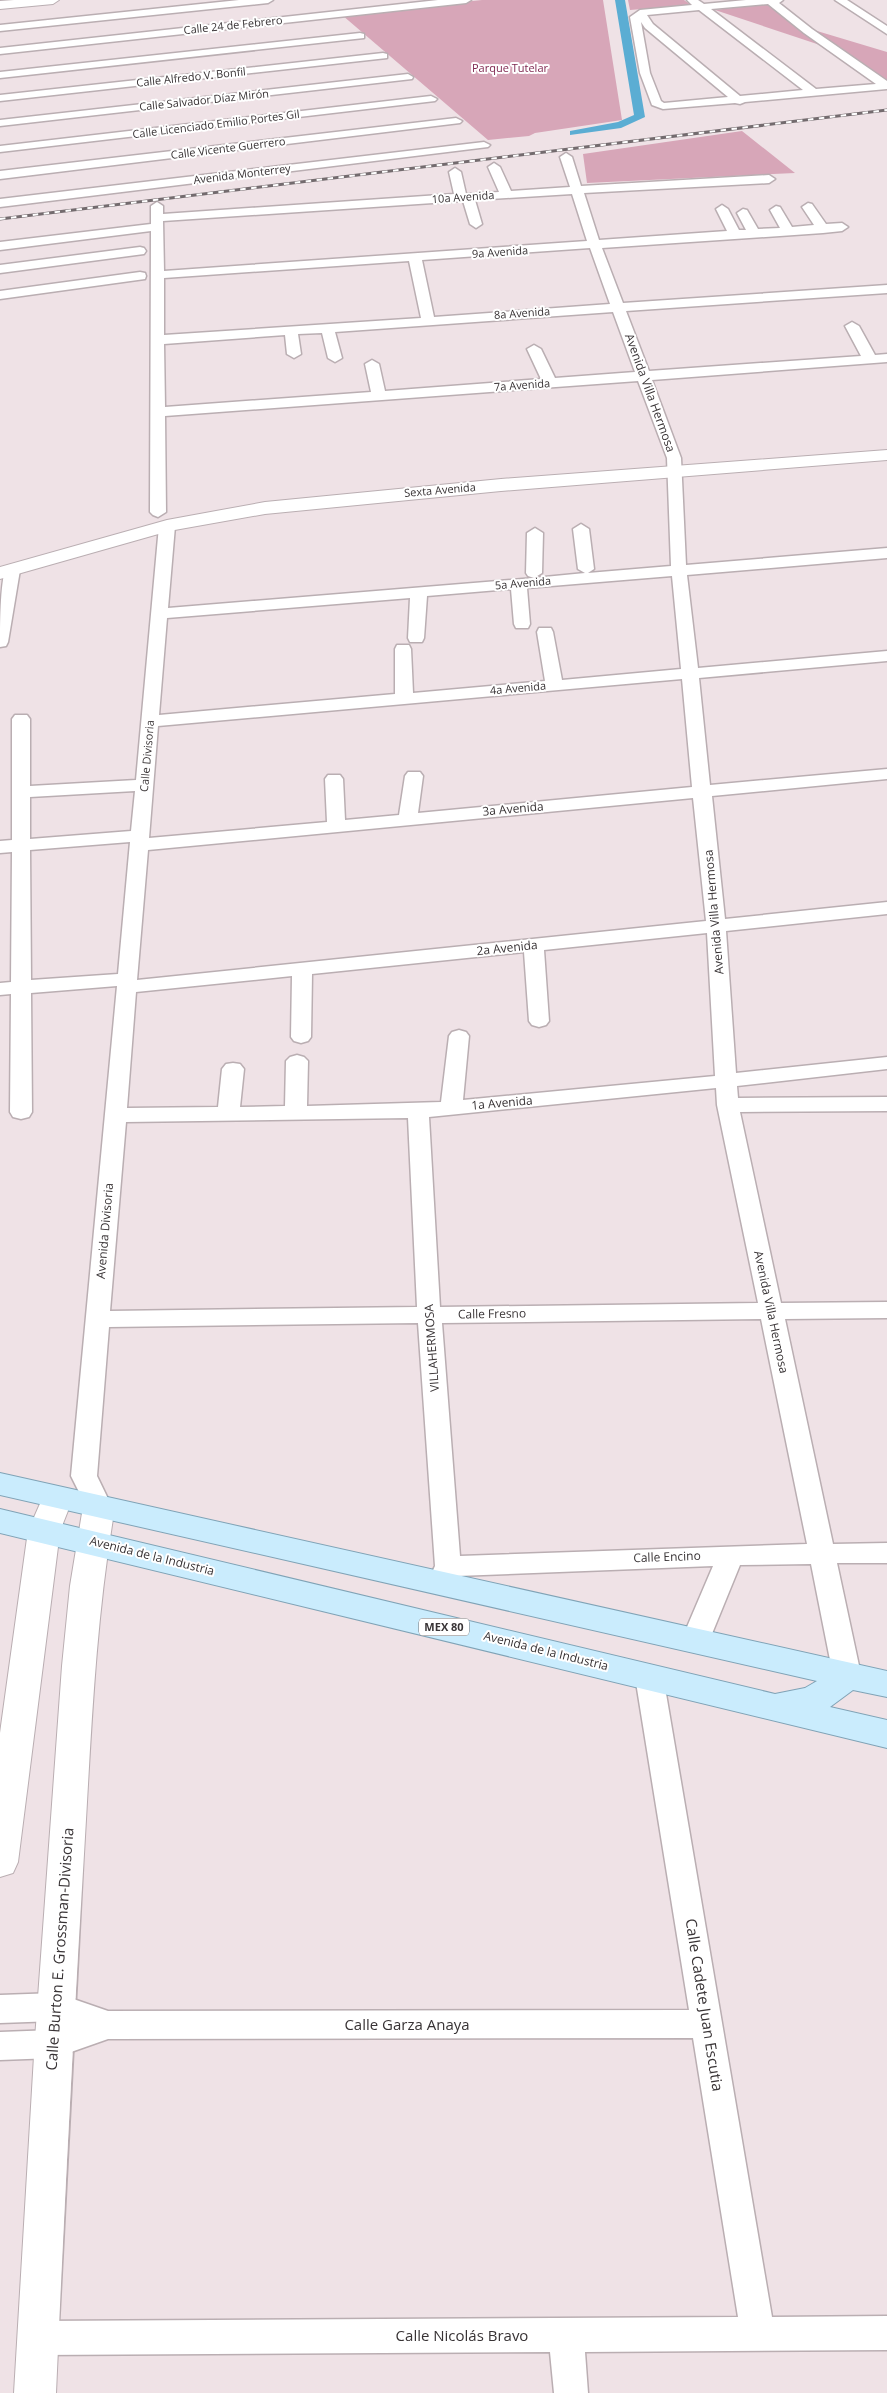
<svg xmlns="http://www.w3.org/2000/svg" width="887" height="2393" viewBox="0 0 887 2393" font-family="'Open Sans',sans-serif">
  <style>
    .green { fill: #d7a6b8 }
    .lines { fill: none; stroke-linecap: round; stroke-linejoin: round }
    .canal { fill: #5badd3; fill-rule: evenodd }
    .street-casing { stroke: #baaeb2; stroke-width: 3 }
    .secondary-casing { stroke: #baaeb2; stroke-width: 2 }
    .primary-casing { stroke: #80a3b6; stroke-width: 2 }
    .street { fill: #fff; fill-rule: evenodd }
    .secondary { fill: #fff; fill-rule: evenodd }
    .primary { fill: #caecfd; fill-rule: evenodd }
    .rail-casing { stroke: #736b6e; stroke-width: 3 }
    .rail { stroke: #fff; stroke-width: 2; stroke-dasharray: 5.5; stroke-linecap: butt }
    .labels { text-anchor: middle; stroke-width: 4; stroke-linejoin: round; paint-order: stroke }
    .far-street-label { font-size: 11px; fill: #383335; stroke: #fff }
    .far-park-label { font-size: 11px; fill: #7f2750; stroke: #fff }
    .shield { fill: #fff; stroke: #747072; stroke-width: 1 }
    .shield-label { font-size: 11px; font-weight: bold; fill: #383335 }
    .street-label { font-size: 12px; fill: #383335; stroke: #fff }
    .near-street-label { font-size: 15px; fill: #383335; stroke: #fff }
  </style>
  <rect width="100%" height="100%" fill="#efe2e6"/>
  <path class="green" d="M482,0H603L622,120L535,133L529,136L488,140L342,15Z
    M628,0H684L691,5L630,10Z
    M766,4L826,47L715,10Z
    M807,28L887,52V83Z
    M742,131L795,173L587,183L583,154Z"/>
  <g class="lines">
    <path class="canal" d="M615,0H625L645,117L621,128L570,135V131L618,122L634,115Z"/>
    <g class="street-casing">
      <path id="street" d="M239,0H273L268,3L0,31V25Z
        M438,0H471L466,3L0,54V48Z
        M687,0H698L704,4L746,0H783L779,3L812,29L887,81V89L745,102L740,104L735,103L663,109L652,105L640,73L630,17L640,10L692,5ZM768,4L804,33L876,84L816,89L711,9ZM699,10L803,90L740,96L653,24L647,15ZM641,22L645,28L728,97L664,103L661,101L650,73Z
        M835,0H847L887,26V34Z
        M360,33L364,34V38L0,78V72Z
        M383,53L387,54V58L0,101V95Z
        M408,74L413,77L412,79L0,126V120Z
        M431,96L437,99L435,101L0,152V146Z
        M456,118L462,121L460,123L0,179V171Z
        M484,142L490,145L488,147L0,207V199Z
        M566,153L572,157L581,186L769,175L775,179L769,183L584,193L599,240L727,231L716,209L722,205L728,209L739,230H746L737,213L743,209L747,210L758,229L780,228L770,210L776,206L780,207L792,227L814,225L802,207L808,203L812,204L826,224L842,223L848,227L842,231L823,233L602,248L623,303L887,285V293L626,311L649,371L861,356L845,326L852,322L859,326L875,355L887,354V362L652,380L681,458L686,565L887,548V558L687,575L698,668L887,651V661L699,678L710,785L887,769V779L712,796L725,919L887,902V914L726,931L736,1073L887,1057V1069L737,1086L738,1098L887,1097V1111L740,1112L781,1303L887,1302V1318L785,1319L833,1544L887,1543V1563H837L861,1675L857,1683L847,1686L837,1683L833,1675L811,1564L740,1565L709,1641L705,1648L695,1652L685,1648L681,1641L713,1566L457,1576L449,1590L440,1593L431,1590L427,1583L435,1566L418,1323L109,1327L97,1476L112,1507L108,1514L99,1516L90,1514L71,1476L117,986L31,993L32,1112L29,1117L21,1119L13,1117L10,1112L11,994L0,995V983L11,982L12,852L0,853V841L12,840V719L15,715H27L30,719V786L136,780L159,526L162,523H172L175,526L168,608L534,578L528,576L526,573L527,533L535,528L543,533L542,573L534,578L585,573L578,569L573,529L581,524L589,529L594,569L588,573L671,566L667,458L638,381L165,416L166,512L158,517L153,515L150,512L151,231L0,250V242L151,224V206L157,202L163,206V214L454,194L449,172L455,168L461,172L466,194L499,192L488,167L494,163L500,167L511,191L570,187L560,157ZM572,194L587,241L164,271L163,221L463,201L470,224L476,228L482,224L475,200ZM590,248L610,304L434,317L422,260ZM409,261L421,318L164,335V278ZM613,312L635,372L555,378L541,349L534,345L527,349L541,379L385,391L379,364L372,360L365,364L371,392L165,407L164,344L285,335L287,354L294,358L301,354L298,334L322,333L328,358L335,362L342,358L335,332ZM672,576L681,669L562,680L553,632L551,628H539L537,632L545,681L413,693L411,649L409,645H397L395,649V694L159,715L167,618L410,598L408,638L410,642H422L424,638L427,596L511,589L514,624L516,628H528L530,624L527,588ZM682,679L692,787L418,813L423,776L420,772H408L405,776L399,815L345,820L343,779L340,775H328L325,779L327,822L149,838L158,726ZM135,791L131,831L30,839V797ZM693,798L706,921L137,980L148,850ZM130,842L118,974L31,980L30,850ZM707,933L715,1076L463,1100L469,1036L466,1032L459,1030L452,1032L449,1036L441,1102L307,1106L308,1061L304,1057L297,1055L290,1057L286,1061L285,1106L240,1107L244,1069L240,1064L233,1063L226,1064L222,1069L218,1107L127,1108L136,992L292,976L291,1037L294,1041L301,1043L308,1041L311,1037L312,974L524,952L529,1021L532,1025L539,1027L546,1025L549,1021L544,950ZM716,1088L717,1105L758,1303L440,1307L429,1117ZM408,1118L417,1307L110,1311L126,1122ZM761,1319L807,1544L460,1556L442,1323Z
        M140,247L144,248L146,251L144,254L0,273V265Z
        M140,272L145,273L146,276L145,279L0,299V291Z
        M12,565L18,567L20,570L8,642L6,646L0,647C0,627 0,583 6,567Z
        M649,1665L659,1668L663,1676L772,2317L887,2316V2350L585,2352L588,2393H554L550,2352L38,2355L26,2350L21,2338L26,2326L38,2321L738,2317L693,2038L108,2039L54,2058L0,2060V2032L54,2030L68,2025L56,2021L0,2023V1995L56,1993L108,2011L689,2010L635,1676L639,1668Z"/>
    </g>
    <g class="secondary-casing">
      <path id="secondary" d="M14,0H59L53,4L0,9V1Z
        M887,450V460L501,491L265,514L169,531L0,579V567L167,520L265,502L501,479Z
        M57,1487L68,1490L73,1498L60,1531L18,1862L13,1873L0,1877V1733L28,1531L46,1490Z
        M99,1495L110,1499L115,1507C95,1622 91,1738 84,1854C73,2033 64,2213 56,2393H14L35,2039L62,1666L70,1586L83,1507L88,1499Z"/>
    </g>
    <g class="primary-casing">
      <path id="primary" d="M0,1473L887,1671V1697L853,1690L830,1707L887,1720V1748L0,1533V1509L775,1694L805,1688L817,1681L0,1495Z"/>
    </g>
    <use href="#street" class="street"/>
    <use href="#secondary" class="secondary"/>
    <use href="#primary" class="primary"/>
    <g class="rail-casing">
      <path id="rail" d="M0,219L887,110"/>
    </g>
    <use href="#rail" class="rail"/>
  </g>
  <g class="labels">
    <g class="far-street-label">
      <text transform="translate(233 25) rotate(-6)" y="4">Calle 24 de Febrero</text>
      <text transform="translate(191 77) rotate(-6)" y="4">Calle Alfredo V. Bonfil</text>
      <text transform="translate(204 100) rotate(-6)" y="4">Calle Salvador Díaz Mirón</text>
      <text transform="translate(216 124) rotate(-7)" y="4">Calle Licenciado Emilio Portes Gil</text>
      <text transform="translate(228 148) rotate(-7)" y="4">Calle Vicente Guerrero</text>
      <text transform="translate(242 174) rotate(-7)" y="4">Avenida Monterrey</text>
      <text transform="translate(463 197) rotate(-4)" y="4">10a Avenida</text>
      <text transform="translate(500 252) rotate(-4)" y="4">9a Avenida</text>
      <text transform="translate(522 313) rotate(-4)" y="4">8a Avenida</text>
      <text transform="translate(522 385) rotate(-4)" y="4">7a Avenida</text>
      <text transform="translate(440 490) rotate(-5)" y="4">Sexta Avenida</text>
      <text transform="translate(523 583) rotate(-5)" y="4">5a Avenida</text>
      <text transform="translate(518 688) rotate(-5)" y="4">4a Avenida</text>
      <text transform="translate(147 756) rotate(-85)" y="4">Calle Divisoria</text>
    </g>
    <g class="far-park-label">
      <text x="510" y="72">Parque Tutelar</text>
    </g>
    <rect class="shield" x="419" y="1618.5" width="50" height="17" rx="4"/>
    <g class="shield-label">
      <text x="444" y="1631">MEX 80</text>
    </g>
    <g class="street-label">
      <text transform="translate(650 393) rotate(70)" y="4">Avenida Villa Hermosa</text>
      <text transform="translate(513 809) rotate(-5)" y="4">3a Avenida</text>
      <text transform="translate(714 912) rotate(-95)" y="4">Avenida Villa Hermosa</text>
      <text transform="translate(507 948) rotate(-6)" y="4">2a Avenida</text>
      <text transform="translate(502 1103) rotate(-5)" y="4">1a Avenida</text>
      <text transform="translate(105 1231) rotate(-85)" y="4">Avenida Divisoria</text>
      <text transform="translate(771 1312) rotate(78)" y="4">Avenida Villa Hermosa</text>
      <text transform="translate(492 1314) rotate(-1)" y="4">Calle Fresno</text>
      <text transform="translate(432 1348) rotate(-94)" y="4">VILLAHERMOSA</text>
      <text transform="translate(152 1556) rotate(14)" y="4">Avenida de la Industria</text>
      <text transform="translate(667 1557) rotate(-2)" y="4">Calle Encino</text>
      <text transform="translate(546 1651) rotate(14)" y="4">Avenida de la Industria</text>
    </g>
    <g class="near-street-label">
      <text transform="translate(60 1949) rotate(-86)" y="5">Calle Burton E. Grossman-Divisoria</text>
      <text transform="translate(704 2005) rotate(81)" y="5">Calle Cadete Juan Escutia</text>
      <text x="407" y="2030">Calle Garza Anaya</text>
      <text x="462" y="2341">Calle Nicolás Bravo</text>
    </g>
  </g>
</svg>
